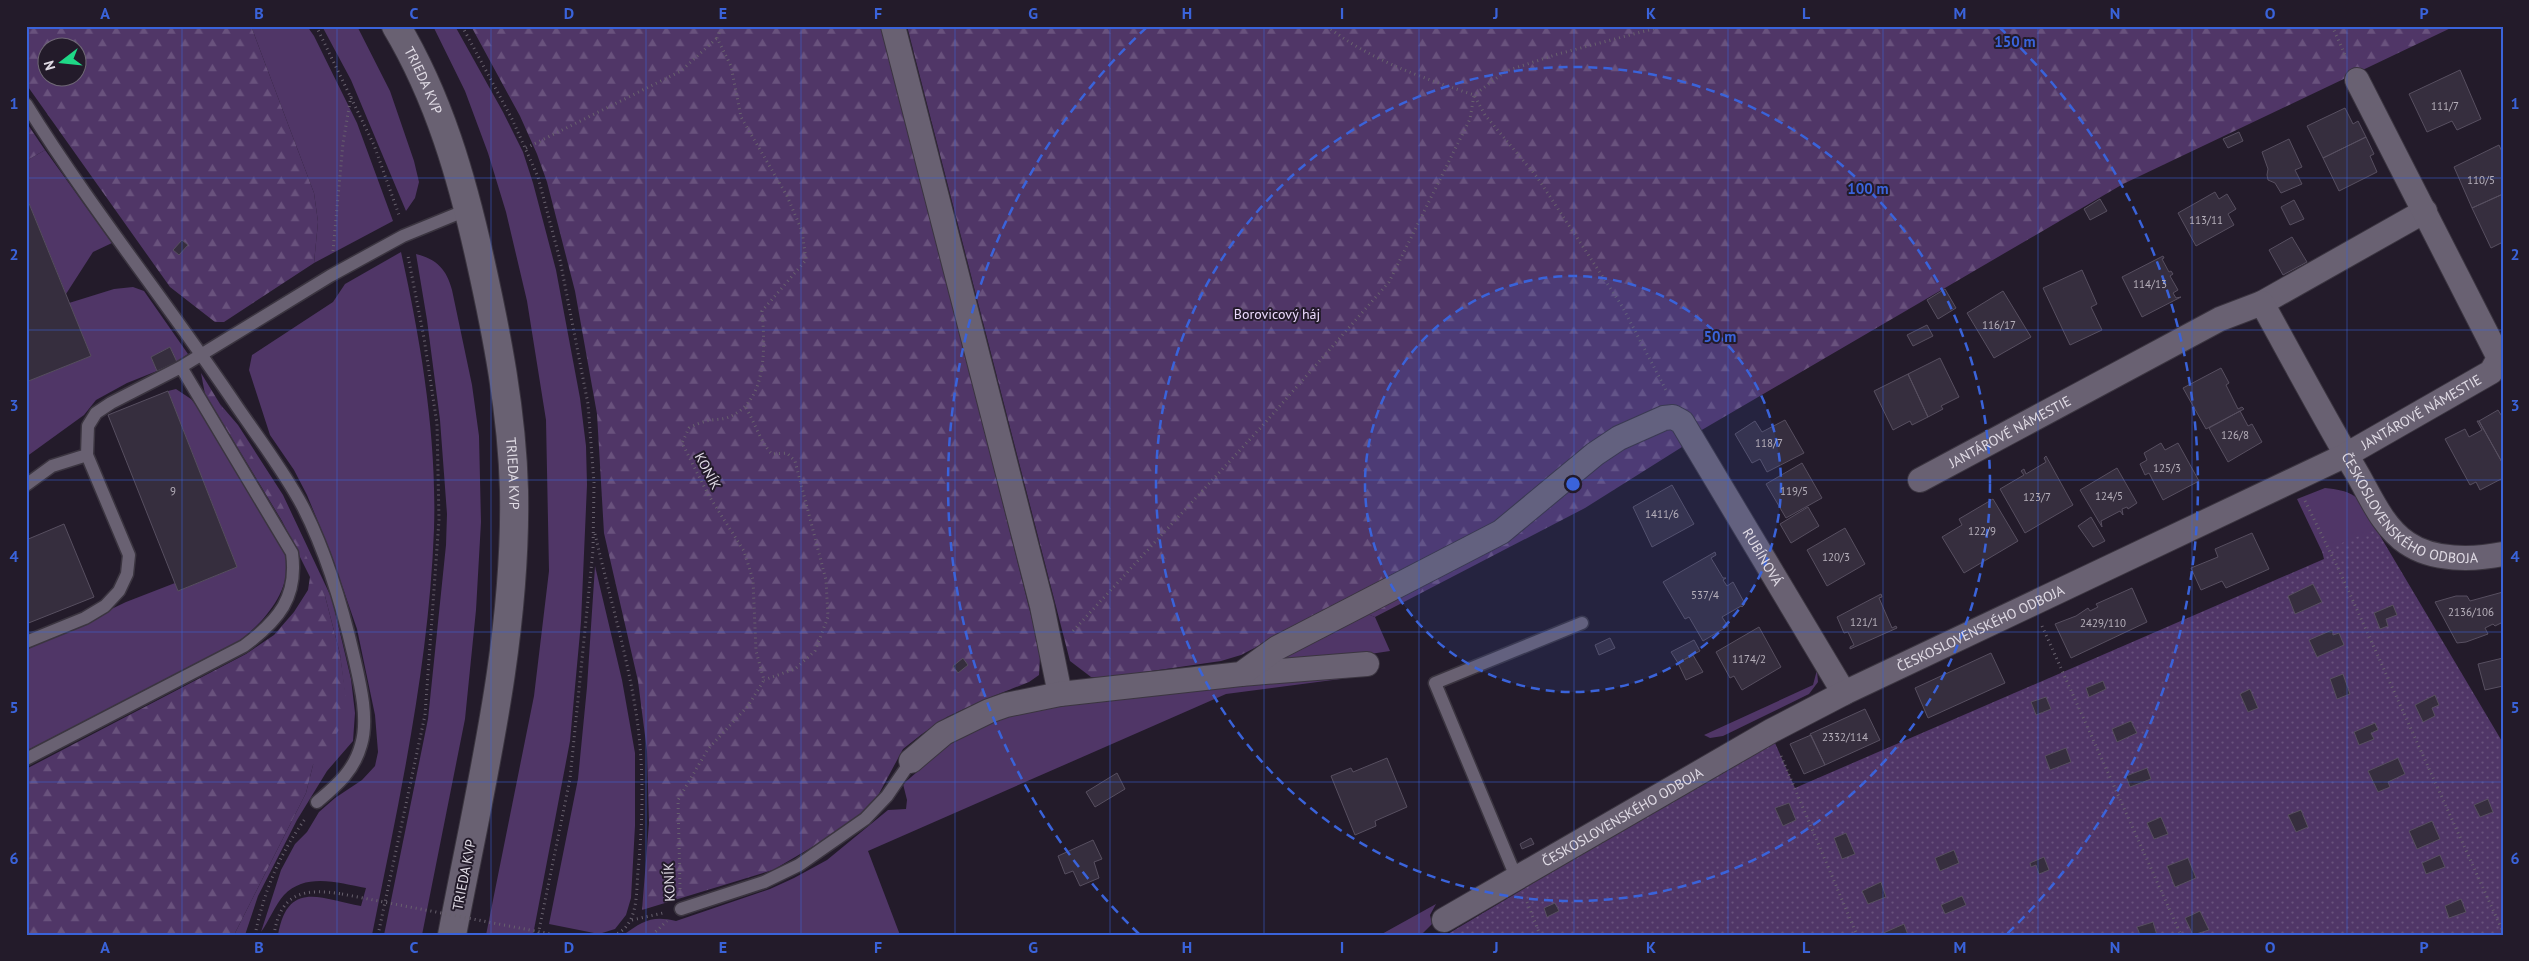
<svg xmlns="http://www.w3.org/2000/svg" width="2529" height="961" viewBox="0 0 2529 961" font-family="'PT Sans',sans-serif">
  <style>
    .grass { fill: #503667 }
    .forest { fill: url(#forest-firs); fill-rule: evenodd }
    .garden { fill: url(#garden-dots) }
    .building { fill: #362e3e; stroke: #574f60 }
    .lines { fill: none; stroke-linecap: round; stroke-linejoin: round }
    .service-casing { stroke: #3b3540; stroke-width: 15 }
    .minor-casing { stroke: #3b3540; stroke-width: 26 }
    .tertiary-casing { stroke: #3b3540; stroke-width: 30 }
    .path { stroke: #68616e; stroke-width: 3; stroke-dasharray: 1 4; stroke-linecap: butt }
    .service { stroke: #696172; stroke-width: 12 }
    .minor { stroke: #696172; stroke-width: 24 }
    .tertiary { stroke: #696172; stroke-width: 28 }
    .path-bridge { stroke: #68616e; stroke-width: 3; stroke-dasharray: 1 4; stroke-linecap: butt }
    .grid { fill: none; stroke: #3a63da; stroke-width: 1; stroke-opacity: 0.55 }
    .ring { fill: none; stroke: #3a63da; stroke-width: 2.5; stroke-dasharray: 9 6 }
    .labels { text-anchor: middle; stroke-width: 4; stroke-linejoin: round; paint-order: stroke }
    .number-label { font-size: 11px; fill: #b6b0bb }
    .street-label { font-size: 14px; fill: #e0dbe5; stroke: #231b2a }
    .park-label { font-size: 14px; fill: #ebdafd; stroke: #231b2a }
    .centre { fill: #3a63da; stroke: #231b2a; stroke-width: 2.5 }
    .ring-label { font-size: 15px; text-anchor: middle; font-weight: bold; fill: #3a63da; stroke: #231b2a; stroke-width: 4; stroke-linejoin: round; paint-order: stroke }
    .neatline { fill: none; stroke: #3a63da; stroke-width: 2 }
    .grid-label { font-size: 16px; text-anchor: middle; font-weight: bold; fill: #3a63da }
  </style>
  <defs>
    <pattern id="forest-firs" width="22" height="20" patternUnits="userSpaceOnUse" patternTransform="scale(1.25)"><rect width="22" height="20" fill="#503667"/><path d="M5 1l3.5 6h-7zM16 11l3.5 6h-7z" fill="#69527d"/></pattern>
    <pattern id="garden-dots" width="8" height="8" patternUnits="userSpaceOnUse" patternTransform="scale(1.25)"><rect width="8" height="8" fill="#503667"/><path d="M2 2h.1M6 6h.1" fill="none" stroke="#69527d" stroke-width="1.8" stroke-linecap="round"/></pattern>
  </defs>
  <rect width="100%" height="100%" fill="#231b2a"/>
  <path class="grass" d="M251,26H307L314,36L357,123L393,221L314,263L318,222L314,193Z
    M322,26H357L390,91L414,161L419,182L415,198L406,211L351,80Z
    M433,26H455L503,112L523,152L533,183L556,270L580,398L586,446L587,485L581,622L570,741L533,935H486L534,696L549,571L546,420L527,301L506,212L488,153L465,91Z
    M45,150L112,243L93,252L66,294L26,196V161Z
    M401,252C421,342 437,437 434,529C429,666 399,801 372,935H278C288,878 323,900 361,906L366,888C339,883 306,872 284,895C275,905 269,921 261,932L281,870L295,844L307,832L319,812L335,798L362,780L375,766L378,752L375,715L357,629L330,551L307,495L294,470L270,435L249,370L252,355L333,302L345,284Z
    M416,254C437,259 447,270 452,290L472,385L479,436L481,522L476,610L465,719L422,935H384L428,719L446,545L447,514L440,420L427,320Z
    M133,287L144,291L188,354L177,362L170,347L151,357L157,371L127,383L96,400L84,415L26,457V382L91,356L69,303L114,289Z
    M176,389L191,399L205,416L282,546C284,552 288,559 287,565C287,599 257,629 231,647L26,751V650L126,602L175,583L178,591L237,567L168,391Z
    M220,404L238,425L283,495L332,599L351,679L355,713L353,741L327,771L297,820L258,896L245,935H234L306,793L313,765L347,712L340,654L325,596Z
    M2325,488C2362,491 2365,505 2381,535L2325,558L2297,499Z
    M595,566L622,680L635,753V826L631,898L626,915L615,929L599,934L549,924L578,779L587,687Z
    M1365,613L1375,617L1390,651L1331,660L1280,659Z
    M1369,670L1371,675L1226,694L868,851L900,935H623C643,921 652,915 676,921L770,889L794,878L827,860L888,810L906,809L907,800L903,784L960,735L996,719L1052,707Z
    M1817,670L1818,682L1809,694L1723,736L1710,738L1704,735L1813,685Z
    M1436,904L1430,915L1432,924L1421,935H1380Z"/>
  <path class="forest" d="M26,26H251L314,193L318,222L314,263L224,322H215L170,287L26,84ZM48,48H78V78H48Z
    M471,26H882L1037,639L1040,657L1039,675L1029,682L981,701L947,717L922,734L903,749L874,803L860,817L819,843L773,870L642,910L649,823L647,751L638,681L604,533L597,414L575,291L547,182L537,154L520,116Z
    M907,26H2455L2123,184L1700,431L1678,409L1504,519L1241,655L1221,661L1103,678L1091,677L1070,661Z
    M26,122L45,150L26,161Z
    M201,373L282,505L325,596L340,654L348,712L324,758L313,765L306,793L234,935H26V769L246,654L274,635L294,612L308,590L310,577L282,521L205,394Z
    M1672,427L1682,447L1585,508L1375,617L1365,613L1609,454Z"/>
  <path class="garden" d="M2376,529L2503,743V935H1446L1715,775L1775,743L1795,788L2324,559L2322,551Z"/>
  <path class="building" d="M2460,70L2481,119L2457,130L2452,121L2427,132L2409,94Z
    M2345,108L2353,124L2358,121L2366,137L2323,158L2307,126Z
    M2239,132L2243,141L2228,148L2223,139Z
    M2366,137L2374,154L2370,156L2377,172L2339,191L2323,158Z
    M2289,139L2302,167L2295,170L2302,184L2281,193L2275,183L2268,180L2267,175L2268,169L2262,152Z
    M2499,145L2503,154V194L2472,208L2454,167Z
    M2215,192L2219,199L2227,194L2236,209L2228,214L2234,225L2196,246L2178,213Z
    M2503,194V242L2491,248L2472,208Z
    M26,196L91,356L26,382Z
    M2100,199L2107,211L2090,220L2084,209Z
    M2294,200L2304,219L2290,225L2281,207Z
    M2292,237L2307,262L2283,275L2269,250Z
    M182,240L188,245L179,255L173,250Z
    M2163,256L2164,258L2162,259L2169,272L2171,271L2173,274L2170,276L2178,290L2173,293L2176,298L2181,297L2142,317L2122,277Z
    M2082,270L2097,304L2091,307L2102,330L2070,345L2043,288Z
    M1945,289L1956,308L1938,319L1927,300Z
    M2003,291L2031,337L1994,358L1967,313Z
    M1927,325L1933,336L1913,346L1907,335Z
    M170,347L177,362L157,371L151,357Z
    M1940,358L1959,397L1941,406L1943,409L1928,417L1908,374Z
    M2221,368L2229,383L2226,385L2238,409L2242,407L2244,409L2206,429L2183,388Z
    M1908,374L1928,417L1912,425L1910,421L1893,430L1874,391Z
    M168,391L237,567L178,591L108,415Z
    M2498,410L2503,418V464L2479,421Z
    M2240,411L2248,426L2252,424L2262,442L2228,462L2209,428Z
    M1785,420L1804,453L1767,472L1760,459L1752,463L1735,434L1755,421L1762,432Z
    M2477,421H2479L2503,464V478L2480,490L2476,482L2470,485L2445,439L2465,429L2469,437L2482,430Z
    M2161,443L2165,450L2178,443L2199,481L2163,500L2149,473L2145,475L2140,464L2147,460L2144,453Z
    M2046,456L2073,505L2025,533L2000,489L2024,475L2021,471L2024,469L2026,474L2046,462L2044,458Z
    M1802,463L1822,498L1786,518L1766,484Z
    M2117,468L2137,503L2128,509L2127,507L2122,509L2123,515L2120,511L2101,521L2102,527L2080,490Z
    M1672,485L1694,524L1652,547L1633,507Z
    M1993,499L2018,541L1964,573L1942,537L1962,525L1959,519Z
    M1808,507L1819,526L1791,543L1780,524Z
    M2091,517L2105,541L2093,547L2078,526Z
    M64,524L94,597L26,624V540Z
    M1845,528L1865,564L1827,586L1807,550Z
    M2252,533L2269,569L2226,588L2222,581L2201,590L2191,568L2218,557L2215,549Z
    M1715,552L1716,555L1711,558L1723,578H1726L1723,580L1727,586L1733,582L1745,604L1742,607L1741,606L1722,617L1728,626L1703,641L1689,617L1685,619L1663,582Z
    M2313,584L2322,602L2295,614L2288,596Z
    M2132,588L2147,622L2071,658L2055,624L2076,616L2088,608L2090,611L2098,607L2096,604Z
    M2503,592V622L2495,626L2493,624L2485,628L2488,634L2466,642L2457,643L2435,602L2456,596H2467L2470,601Z
    M1881,594L1882,597L1879,598L1892,628L1896,626L1897,628L1850,649V647L1854,645L1848,632L1844,633L1837,617Z
    M2393,605L2397,615L2386,619L2388,626L2380,629L2374,613Z
    M1759,627L1781,667L1742,690L1734,676L1730,678L1716,652Z
    M2332,630L2333,635L2339,633L2344,645L2317,657L2309,640Z
    M1610,638L1615,648L1599,655L1595,645Z
    M1694,640L1700,651L1678,663L1671,652Z
    M1991,653L2005,683L1928,718L1915,688Z
    M1693,655L1703,672L1686,680L1678,663Z
    M963,658L968,665L958,673L953,666Z
    M2503,658V686L2485,690L2478,664Z
    M2343,674L2350,694L2337,699L2330,679Z
    M2103,681L2106,689L2089,697L2086,688Z
    M2250,689L2258,708L2248,712L2240,694Z
    M2435,695L2439,705L2432,708L2435,716L2423,722L2415,705Z
    M2046,697L2051,709L2036,715L2031,702Z
    M1865,709L1880,740L1825,765L1810,734Z
    M2131,721L2137,733L2117,742L2112,729Z
    M2375,723L2378,730L2371,733L2374,739L2359,745L2354,732Z
    M1811,735L1825,765L1804,774L1790,744Z
    M2066,748L2071,762L2050,770L2045,756Z
    M1387,758L1407,807L1375,821L1376,826L1355,835L1331,776L1351,768L1353,772Z
    M2398,758L2405,774L2388,782L2390,787L2378,792L2368,771Z
    M2147,768L2151,779L2130,787L2126,776Z
    M1117,773L1125,789L1095,807L1086,792Z
    M2488,799L2493,812L2480,817L2474,805Z
    M1789,803L1796,820L1783,826L1775,808Z
    M2301,810L2308,827L2296,832L2288,815Z
    M2161,817L2168,834L2154,839L2147,823Z
    M2432,821L2440,839L2417,849L2409,831Z
    M1846,833L1855,854L1842,859L1834,838Z
    M1531,838L1534,844L1522,849L1520,844Z
    M1093,840L1102,859L1094,862L1099,878L1080,886L1073,871L1065,874L1058,856Z
    M1954,850L1959,863L1940,871L1935,858Z
    M2440,855L2445,867L2426,874L2422,863Z
    M2044,857L2049,870L2039,874L2036,865L2031,867L2030,863Z
    M2188,858L2196,878L2175,887L2167,866Z
    M1881,882L1886,897L1868,904L1862,891Z
    M1962,896L1966,905L1945,914L1941,905Z
    M2461,899L2466,912L2449,918L2445,906Z
    M1555,903L1559,911L1547,917L1544,908Z
    M2200,911L2209,930L2193,935L2185,918Z
    M2153,922L2157,935H2140L2137,927Z
    M1904,924L1908,935H1882L1881,934Z"/>
  <g class="lines">
    <g class="service-casing">
      <path id="service" d="M26,104C91,209 170,306 238,408C260,440 285,473 303,507C327,554 342,605 354,657C360,683 369,719 361,745C354,771 337,785 317,802
        M87,455L88,426L96,413L111,403L181,367L330,276L403,236L469,209
        M26,485L52,466L87,455L129,555L127,574L119,591L105,606L85,618L26,642
        M26,759L244,646C279,620 298,597 292,553L181,367
        M1516,877L1435,683L1582,623
        M681,909L764,882L799,865L865,819L887,796L911,761"/>
    </g>
    <g class="minor-casing">
      <g id="minor">
        <path d="M893,26L1042,606L1060,694"/>
        <path d="M2262,303L2425,211"/>
        <path id="s1" d="M1920,480L2220,319L2262,303C2294,361 2325,419 2358,475C2371,498 2384,528 2407,543C2433,561 2473,560 2503,554"/>
        <path d="M1241,674L1367,664"/>
        <path id="s2" d="M911,761L944,733L989,711L1006,705L1060,694L1241,674L1277,648L1501,532L1595,454L1619,438L1664,418L1673,417L1682,422L1844,693"/>
        <path id="s3" d="M1444,920L1771,731L1844,693L2346,455L2491,372L2499,358L2357,80"/>
      </g>
    </g>
    <g class="tertiary-casing">
      <g id="tertiary">
        <path id="s4" d="M396,26C439,98 462,178 480,259C497,335 512,412 514,490C517,640 480,788 452,935"/>
      </g>
    </g>
    <path class="path" d="M316,26L374,145L399,215
      M462,26L512,119L538,177L560,260L588,404L594,483L593,550L570,779L538,935
      M1327,26C1369,60 1423,78 1474,95L1485,115L1537,177L1622,306L1667,392
      M2332,26L2346,57
      M526,148L681,71L717,38
      M333,251L343,143L351,96
      M746,408C754,421 762,445 772,454L787,453L795,461L826,580L828,617L815,651L795,669L764,680
      M2305,501L2339,570L2503,932
      M595,534C609,595 628,657 637,719C644,769 643,821 638,871C636,893 639,924 615,935
      M2042,626L2181,935
      M1073,631L1264,424L1389,282L1470,119L1474,95L1506,71L1558,54L1664,26
      M1781,756L1857,935
      M680,889L678,800L708,749L748,706L764,680L756,651L753,580L744,551L709,496L682,443L689,428C695,425 701,422 707,421C714,419 722,420 729,417C768,401 765,346 762,311L806,260L802,231L787,196L741,117L731,66L717,38L722,26
      M1527,902L1540,935
      M632,920L663,913
      M255,935C264,891 279,855 305,819
      M274,935C280,892 305,888 342,894
      M378,935L425,715L439,520L437,424L424,338L408,256
      M652,935L667,921"/>
    <use href="#service" class="service"/>
    <use href="#minor" class="minor"/>
    <use href="#tertiary" class="tertiary"/>
    <path class="path-bridge" d="M342,894L556,935"/>
  </g>
  <path class="grid" d="M182,26V935M337,26V935M491,26V935M646,26V935M801,26V935M955,26V935M1110,26V935M1264,26V935M1419,26V935M1574,26V935M1728,26V935M1883,26V935M2038,26V935M2192,26V935M2347,26V935M26,178H2503M26,330H2503M26,480H2503M26,632H2503M26,782H2503"/>
  <circle cx="1573" cy="484" r="208" fill="#3a63da" fill-opacity=".12"/>
  <g class="ring">
    <circle cx="1573" cy="484" r="208"/>
    <circle cx="1573" cy="484" r="417"/>
    <path d="M1139 934A625 625 0 0 1 1147 27M1999 27A625 625 0 0 1 2007 934"/>
  </g>
  <g class="labels">
    <g class="number-label">
      <text x="2445" y="110">111/7</text>
      <text x="2481" y="184">110/5</text>
      <text x="2206" y="224">113/11</text>
      <text x="2150" y="288">114/13</text>
      <text x="1999" y="329">116/17</text>
      <text x="2235" y="439">126/8</text>
      <text x="1769" y="447">118/7</text>
      <text x="2167" y="472">125/3</text>
      <text x="173" y="495">9</text>
      <text x="1794" y="495">119/5</text>
      <text x="2109" y="500">124/5</text>
      <text x="2037" y="501">123/7</text>
      <text x="1662" y="518">1411/6</text>
      <text x="1982" y="535">122/9</text>
      <text x="1836" y="561">120/3</text>
      <text x="1705" y="599">537/4</text>
      <text x="2471" y="616">2136/106</text>
      <text x="1864" y="626">121/1</text>
      <text x="2103" y="627">2429/110</text>
      <text x="1749" y="663">1174/2</text>
      <text x="1845" y="741">2332/114</text>
    </g>
    <g class="street-label">
      <text dy="5" stroke="none"><textPath href="#s4" startOffset="61">TRIEDA KVP</textPath></text>
      <text dy="5" stroke="none"><textPath href="#s3" startOffset="1102">JANTÁROVÉ NÁMESTIE</textPath></text>
      <text dy="5" stroke="none"><textPath href="#s1" startOffset="102">JANTÁROVÉ NÁMESTIE</textPath></text>
      <text transform="translate(708 471) rotate(62)" y="5">KONÍK</text>
      <text dy="5" stroke="none"><textPath href="#s4" startOffset="466">TRIEDA KVP</textPath></text>
      <text dy="5" stroke="none"><textPath href="#s1" startOffset="649">ČESKOSLOVENSKÉHO ODBOJA</textPath></text>
      <text dy="5" stroke="none"><textPath href="#s2" startOffset="1022">RUBÍNOVÁ</textPath></text>
      <text dy="5" stroke="none"><textPath href="#s3" startOffset="611">ČESKOSLOVENSKÉHO ODBOJA</textPath></text>
      <text dy="5" stroke="none"><textPath href="#s3" startOffset="206">ČESKOSLOVENSKÉHO ODBOJA</textPath></text>
      <text transform="translate(464 875) rotate(-79)" y="5">TRIEDA KVP</text>
      <text transform="translate(669 882) rotate(-92)" y="5">KONÍK</text>
    </g>
    <g class="park-label">
      <text x="1277" y="319">Borovicový háj</text>
    </g>
  </g>
  <circle cx="1573" cy="484" r="8" class="centre"/>
  <g class="ring-label">
    <text x="2015" y="47">150 m</text>
    <text x="1868" y="194">100 m</text>
    <text x="1720" y="342">50 m</text>
  </g>
  <rect width="2529" height="961" fill="none" stroke="#231b2a" stroke-width="55"/>
  <g transform="translate(62 62) rotate(254)"><circle r="24" fill="#231b2a" stroke="#6f6875"/>
  <path d="M0-4L9 19L0 12L-9 19Z" fill="#1fd887"/>
  <text y="-8" font-size="14" font-weight="bold" text-anchor="middle" fill="#e0dbe5">N</text>
  </g>
  <rect x="28" y="28" width="2474" height="906" class="neatline"/>
  <g class="grid-label">
    <text x="105" y="19">A</text>
    <text x="259" y="19">B</text>
    <text x="414" y="19">C</text>
    <text x="569" y="19">D</text>
    <text x="723" y="19">E</text>
    <text x="878" y="19">F</text>
    <text x="1033" y="19">G</text>
    <text x="1187" y="19">H</text>
    <text x="1342" y="19">I</text>
    <text x="1496" y="19">J</text>
    <text x="1651" y="19">K</text>
    <text x="1806" y="19">L</text>
    <text x="1960" y="19">M</text>
    <text x="2115" y="19">N</text>
    <text x="2270" y="19">O</text>
    <text x="2424" y="19">P</text>
    <text x="14" y="109">1</text>
    <text x="2515" y="109">1</text>
    <text x="14" y="260">2</text>
    <text x="2515" y="260">2</text>
    <text x="14" y="411">3</text>
    <text x="2515" y="411">3</text>
    <text x="14" y="562">4</text>
    <text x="2515" y="562">4</text>
    <text x="14" y="713">5</text>
    <text x="2515" y="713">5</text>
    <text x="14" y="864">6</text>
    <text x="2515" y="864">6</text>
    <text x="105" y="953">A</text>
    <text x="259" y="953">B</text>
    <text x="414" y="953">C</text>
    <text x="569" y="953">D</text>
    <text x="723" y="953">E</text>
    <text x="878" y="953">F</text>
    <text x="1033" y="953">G</text>
    <text x="1187" y="953">H</text>
    <text x="1342" y="953">I</text>
    <text x="1496" y="953">J</text>
    <text x="1651" y="953">K</text>
    <text x="1806" y="953">L</text>
    <text x="1960" y="953">M</text>
    <text x="2115" y="953">N</text>
    <text x="2270" y="953">O</text>
    <text x="2424" y="953">P</text>
  </g>
</svg>
